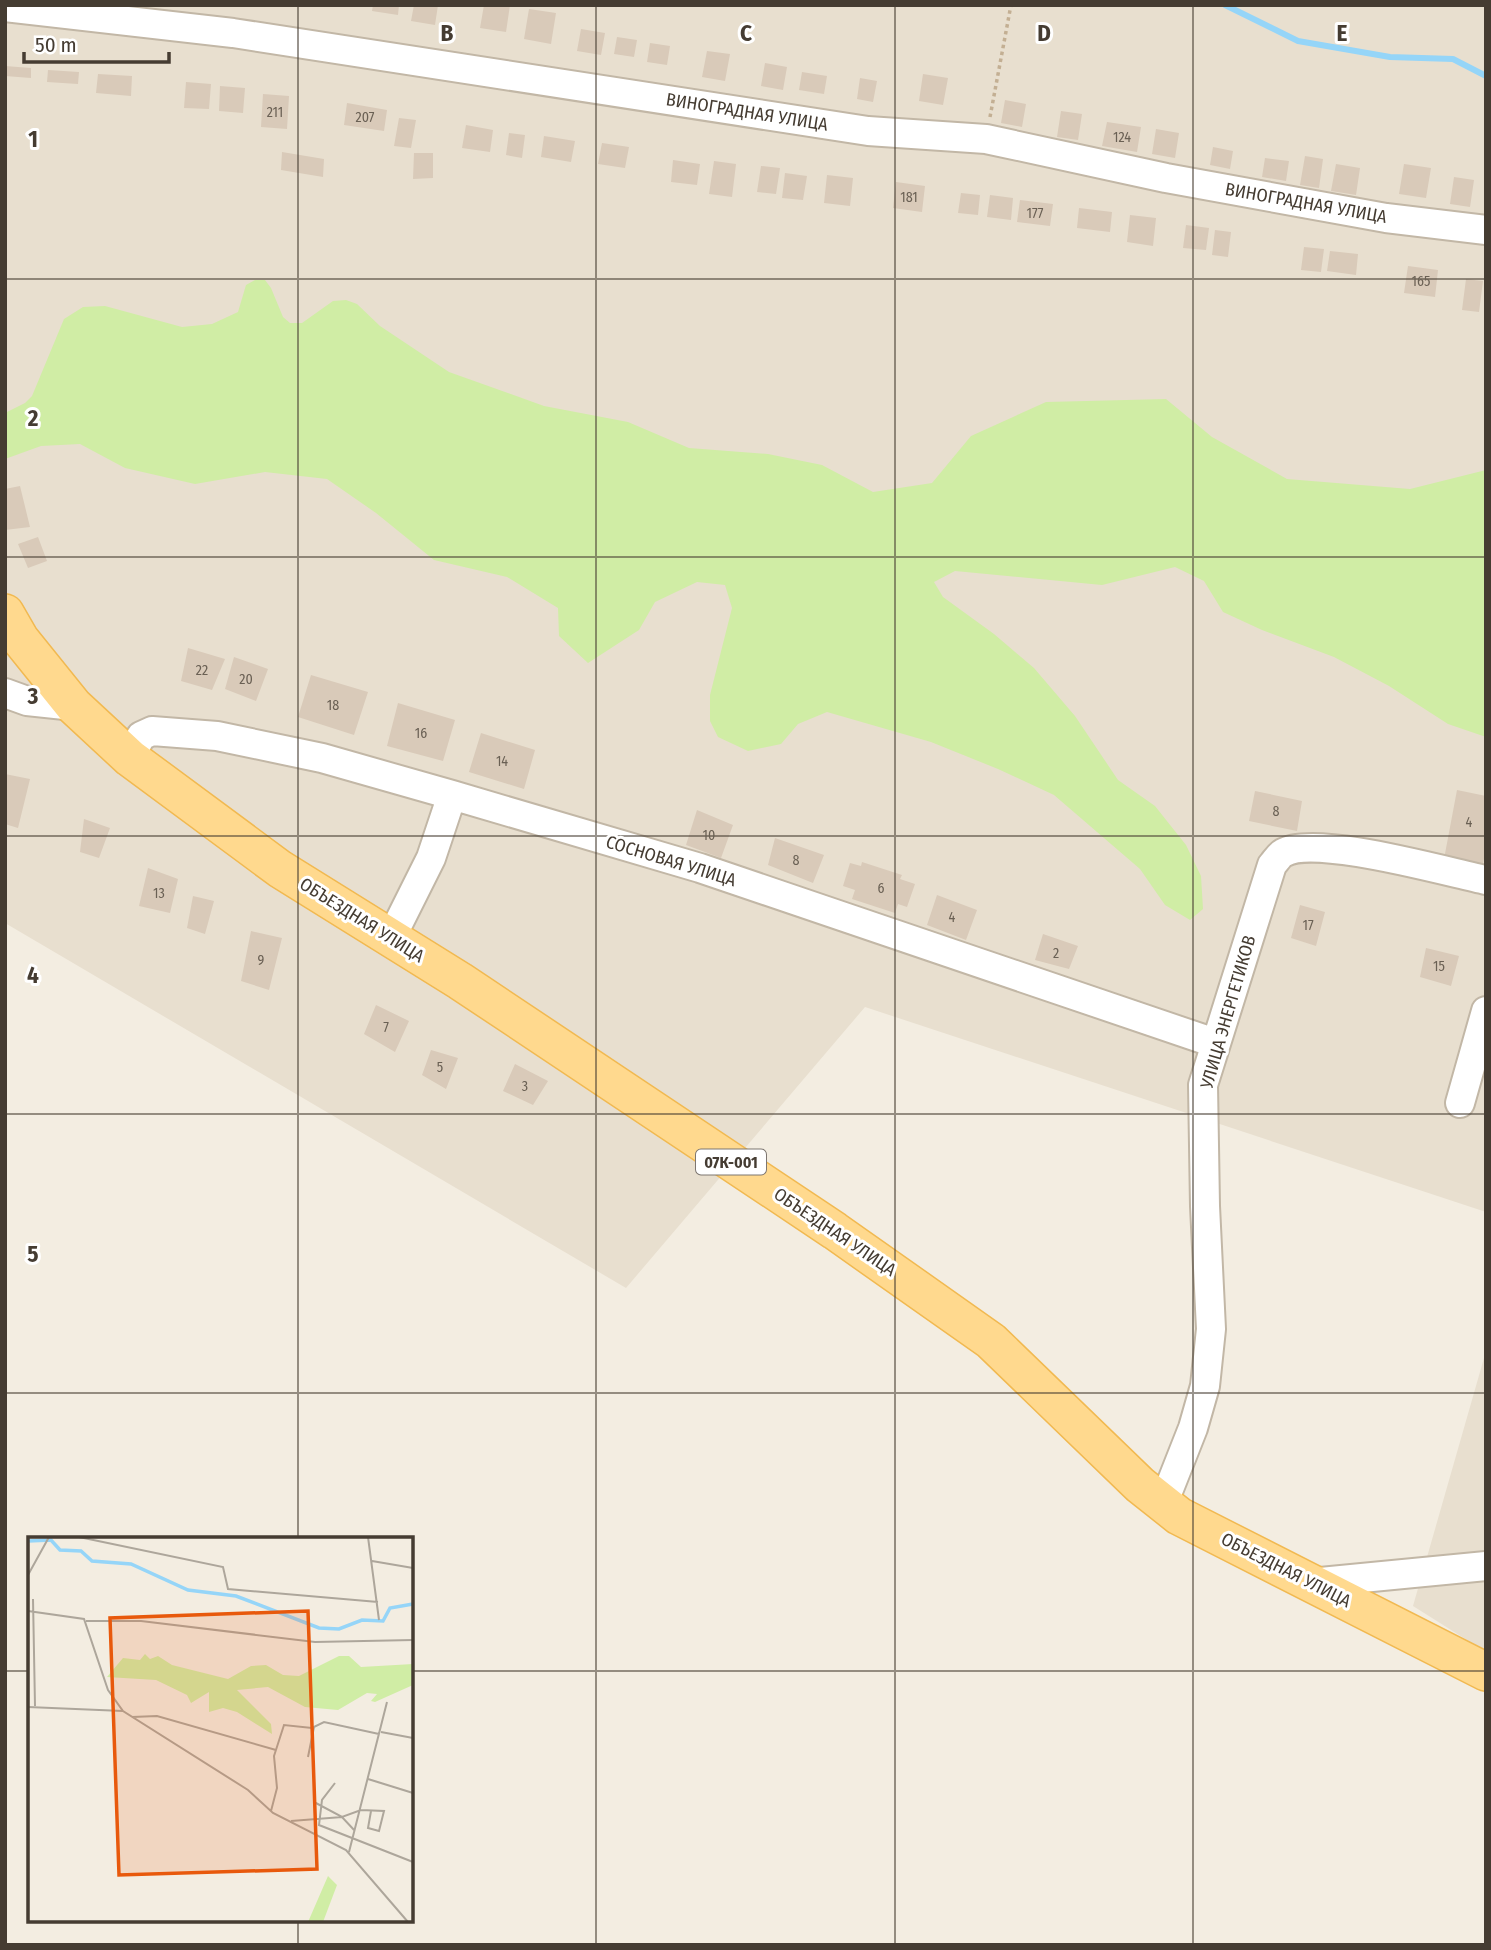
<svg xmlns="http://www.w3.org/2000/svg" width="1491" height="1950" viewBox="0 0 1491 1950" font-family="'Fira Sans Condensed',sans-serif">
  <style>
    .residential { fill: #e8dfcf }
    .green { fill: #d0eda5 }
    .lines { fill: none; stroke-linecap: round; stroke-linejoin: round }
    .stream { stroke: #95d5f8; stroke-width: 6 }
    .building { fill: #d9cab9 }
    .minor-casing { stroke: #c2b7a6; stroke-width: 32 }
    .major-casing { stroke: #f1b951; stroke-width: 40 }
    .path { stroke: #c3af93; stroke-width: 3.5; stroke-dasharray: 3.5 3.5; stroke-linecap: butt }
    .minor { stroke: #fff; stroke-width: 28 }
    .major { stroke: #ffd98e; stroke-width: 37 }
    .grid { fill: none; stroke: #453c32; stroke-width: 2; stroke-opacity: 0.55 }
    .labels { text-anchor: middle; stroke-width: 6; stroke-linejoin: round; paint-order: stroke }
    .number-label { font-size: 14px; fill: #6a6054 }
    .shield { fill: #fff; stroke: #7d7670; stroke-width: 2 }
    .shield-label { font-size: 16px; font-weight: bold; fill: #453c32 }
    .street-label { font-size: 18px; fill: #453c32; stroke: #fff }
    .inset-river { fill: none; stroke: #95d5f8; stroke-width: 3.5 }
    .inset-road { fill: none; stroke: #ada69b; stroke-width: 2 }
    .view { fill: #e8590c; fill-opacity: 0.15; stroke: #e8590c; stroke-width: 3.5 }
    .inset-edge { fill: none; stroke: #453c32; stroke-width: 3.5 }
    .grid-label { font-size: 23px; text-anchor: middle; font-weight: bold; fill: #453c32; stroke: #fff; stroke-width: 6; stroke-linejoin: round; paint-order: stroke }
  </style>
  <rect width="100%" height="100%" fill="#f3ede1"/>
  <path class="residential" d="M5,5H1486V1212L865,1007L626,1288L5,923Z
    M1486,1351V1652L1413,1606Z"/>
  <path class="green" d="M255,280H265L271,288L283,317L290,323H302L333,301L346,300L357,304L380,326L449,372L544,406L628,422L689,448L768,454L822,465L873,492L932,483L971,436L1046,402L1166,399L1212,437L1287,479L1410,489L1486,470V737L1448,724L1389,686L1334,657L1262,630L1223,612L1204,581L1175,567L1102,585L955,571L934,582L943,597L994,634L1034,668L1075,716L1118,780L1155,806L1186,845L1201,876L1203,909L1190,920L1165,905L1140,869L1054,795L998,769L931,742L827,712L798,724L781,744L748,751L718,737L710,721V695L732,608L725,585L697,582L655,602L639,630L588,663L559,636L558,608L507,577L434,560L376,513L327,479L265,472L195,484L125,468L80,444L41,446L5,459V413L25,403L32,396L64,319L83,307L105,306L182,327L212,324L238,312L246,285Z"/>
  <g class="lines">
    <path class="stream" d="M1225,5L1298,41L1390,57L1453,59L1486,76"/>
  </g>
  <path class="building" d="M373,5H399L398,15L372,11Z
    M414,5H438L435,25L411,21Z
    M484,5H510L506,32L480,28Z
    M529,9L556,13L551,44L524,39Z
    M581,29L605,33L601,55L577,51Z
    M617,37L637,40L634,57L614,54Z
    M650,43L670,46L667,65L647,62Z
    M707,51L730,54L725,81L702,77Z
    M765,63L787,67L783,90L761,86Z
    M5,66L31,68V78L5,76Z
    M48,70L79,72L78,84L47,82Z
    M802,72L827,76L824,94L799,90Z
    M98,74L132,76L131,96L96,93Z
    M923,74L948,78L943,105L919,101Z
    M860,78L877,81L873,102L857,99Z
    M186,82L211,84L209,109L184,108Z
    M220,86L245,88L243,113L219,111Z
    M263,94L289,96L287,129L261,127Z
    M1005,100L1026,104L1022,127L1001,123Z
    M347,103L387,110L384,131L344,125Z
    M1061,111L1082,114L1078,140L1057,137Z
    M399,118L416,120L411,148L394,146Z
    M1107,122L1141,127L1137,152L1102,146Z
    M466,125L493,130L490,152L462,148Z
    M1156,129L1179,133L1175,158L1152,154Z
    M509,133L525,135L522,158L506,155Z
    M544,136L575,141L571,162L541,157Z
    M602,143L629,147L625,168L598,164Z
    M1213,147L1233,151L1230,169L1210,165Z
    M282,152L324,159L323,177L281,170Z
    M414,153H433V178L413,179Z
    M1305,156L1323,159L1319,188L1300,185Z
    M1265,158L1289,161L1286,181L1262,177Z
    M673,160L700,164L697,185L671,182Z
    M714,161L736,164L732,197L709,194Z
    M1336,164L1360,168L1356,195L1331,191Z
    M1404,164L1431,168L1426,198L1399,194Z
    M761,166L780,168L776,194L757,192Z
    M785,173L807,176L803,200L782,198Z
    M827,175L853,178L850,206L824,203Z
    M1454,177L1474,180L1470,207L1450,204Z
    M896,182L925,186L922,212L893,208Z
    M961,193L980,195L978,215L958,213Z
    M990,195L1013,198L1011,220L987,217Z
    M1020,200L1053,204L1050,226L1017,222Z
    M1079,208L1112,212L1110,232L1077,228Z
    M1130,215L1156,218L1153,246L1127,242Z
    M1186,225L1209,228L1206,250L1183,248Z
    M1215,230L1231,232L1228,257L1212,255Z
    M1304,247L1324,249L1321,272L1301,270Z
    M1330,251L1358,254L1356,275L1327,271Z
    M1408,266L1438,270L1435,297L1404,293Z
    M1466,279L1483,281L1479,312L1462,310Z
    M20,486L30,527L5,530V489Z
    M38,537L47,561L28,568L18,544Z
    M188,648L225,659L212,690L181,681Z
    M234,657L268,669L256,701L225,689Z
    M311,675L368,692L354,735L298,717Z
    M398,703L455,720L443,761L387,746Z
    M481,733L535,750L524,789L469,772Z
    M5,774L30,779L18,828L5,824Z
    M1457,790L1486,796V848L1483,864L1444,859Z
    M1255,791L1302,801L1297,831L1249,821Z
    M697,810L733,825L721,858L686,845Z
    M84,819L110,828L99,858L80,852Z
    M775,838L824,855L813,883L768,865Z
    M862,862L902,875L900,879L915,884L907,907L898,904L895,913L852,899L855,890L843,886L850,863L861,866Z
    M148,868L178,879L170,913L139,906Z
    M937,895L977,910L966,940L927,925Z
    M193,896L214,901L205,934L187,928Z
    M1300,905L1325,912L1316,946L1291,938Z
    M251,931L282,938L269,990L241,981Z
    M1043,934L1078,946L1069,969L1035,960Z
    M1426,948L1459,956L1451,986L1420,977Z
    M376,1005L409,1021L395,1052L364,1034Z
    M431,1050L458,1058L446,1089L422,1075Z
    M515,1064L548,1081L533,1105L503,1091Z"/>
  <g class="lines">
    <g class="minor-casing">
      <path id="minor" d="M5,7L233,33L868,131L986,139L1166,178L1386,218L1486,230
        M5,693L27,701L74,706
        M130,758L141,736L152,731L217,736L322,758L452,795L700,868L1215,1043
        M391,938L431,858L452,795
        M1460,1103L1486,1011
        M1163,1504L1193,1428L1205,1386L1211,1329L1205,1206L1203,1085L1272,865C1275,862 1279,855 1283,853C1314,834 1447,872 1486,880
        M1310,1583L1486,1566"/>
    </g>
    <g class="major-casing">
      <path id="major" d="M5,613L20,639L74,706L130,758L280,869L460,981L835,1231L991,1341L1140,1485L1179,1516L1486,1672"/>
    </g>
    <path class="path" d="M990,117L1011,5"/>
    <use href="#minor" class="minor"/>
    <use href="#major" class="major"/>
  </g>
  <path class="grid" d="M298,5V1539M596,5V1945M895,5V1945M1193,5V1945M5,279H1486M5,557H1486M5,836H1486M5,1114H1486M5,1393H1486M5,1671H30M411,1671H1486M298,1920V1945"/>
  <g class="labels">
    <g class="number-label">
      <text x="275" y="117">211</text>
      <text x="365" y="122">207</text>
      <text x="1122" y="142">124</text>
      <text x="909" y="202">181</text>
      <text x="1035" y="218">177</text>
      <text x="1421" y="286">165</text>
      <text x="202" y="675">22</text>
      <text x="246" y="684">20</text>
      <text x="333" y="710">18</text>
      <text x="421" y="738">16</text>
      <text x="502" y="766">14</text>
      <text x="1276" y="816">8</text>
      <text x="1469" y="827">4</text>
      <text x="709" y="840">10</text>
      <text x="796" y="865">8</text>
      <text x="881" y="893">6</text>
      <text x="159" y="898">13</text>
      <text x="952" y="922">4</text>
      <text x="1308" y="930">17</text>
      <text x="1056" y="958">2</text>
      <text x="261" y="965">9</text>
      <text x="1439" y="971">15</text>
      <text x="386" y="1032">7</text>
      <text x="440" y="1072">5</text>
      <text x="525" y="1091">3</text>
    </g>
    <rect class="shield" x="696" y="1149.5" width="70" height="25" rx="5"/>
    <g class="shield-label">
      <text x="731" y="1168">07К-001</text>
    </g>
    <g class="street-label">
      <text transform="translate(747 112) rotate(9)" y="6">ВИНОГРАДНАЯ УЛИЦА</text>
      <text transform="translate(1306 203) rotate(10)" y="6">ВИНОГРАДНАЯ УЛИЦА</text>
      <text transform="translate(671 861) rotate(17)" y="6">СОСНОВАЯ УЛИЦА</text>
      <text transform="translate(362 920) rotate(32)" y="6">ОБЪЕЗДНАЯ УЛИЦА</text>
      <text transform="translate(1228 1012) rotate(-74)" y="6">УЛИЦА ЭНЕРГЕТИКОВ</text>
      <text transform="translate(835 1232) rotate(34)" y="6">ОБЪЕЗДНАЯ УЛИЦА</text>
      <text transform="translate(1286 1570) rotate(27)" y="6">ОБЪЕЗДНАЯ УЛИЦА</text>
    </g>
  </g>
  <g transform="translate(28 1537)">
    <rect width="385" height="385" fill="#f3ede1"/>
    <path d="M117,117L122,122L130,119L144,128L200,142L223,129L238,128L255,138L271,139L311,119H321L333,130L385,127V148L347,165L343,164L349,157L339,156L310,173L277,170L240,150L209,153L243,187L244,197L209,175L195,171L181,175V155L163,166L159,158L128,143L79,140L95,121L112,123ZM300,339L309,348L295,385H280Z" fill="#d0eda5"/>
    <path class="inset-river" d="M0,4L23,3L32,13L53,14L64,24L103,27L160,53L208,59L291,91L311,92L334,83L355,84L362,71L385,67"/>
    <path class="inset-road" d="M51,0L195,30L200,52L350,65M340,0L351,83M344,24L385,31M0,38L21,0M5,62L7,169M0,74L56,82L80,153L95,174L220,253L245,276L318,313L380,385M58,84H113L287,105L385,103M0,170L95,174M104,180L129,179L248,213M353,195L385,201M280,220L286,190M340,242L385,256M307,246L294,263L291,288L385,325M286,265L314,280L333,273L356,274L351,294L340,291L343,274M243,274L249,251L246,219L256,188L284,191L296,185L351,197M263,284L314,280L327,294M321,315L359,165"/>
    <path class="view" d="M280,74L289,332L91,338L82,81Z"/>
    <rect width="385" height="385" class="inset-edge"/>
  </g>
  <g class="grid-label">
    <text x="447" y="41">B</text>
    <text x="746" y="41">C</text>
    <text x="1044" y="41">D</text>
    <text x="1342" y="41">E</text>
    <text x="33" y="147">1</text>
    <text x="33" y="426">2</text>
    <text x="33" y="704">3</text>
    <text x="33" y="983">4</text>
    <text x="33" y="1262">5</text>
  </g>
  <rect width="1491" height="1950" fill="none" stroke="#453c32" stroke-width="14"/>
  <path d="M24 52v10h145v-10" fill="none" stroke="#453c32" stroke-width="3.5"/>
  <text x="35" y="52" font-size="21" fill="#453c32" stroke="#ffffff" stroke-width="5" paint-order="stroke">50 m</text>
</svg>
